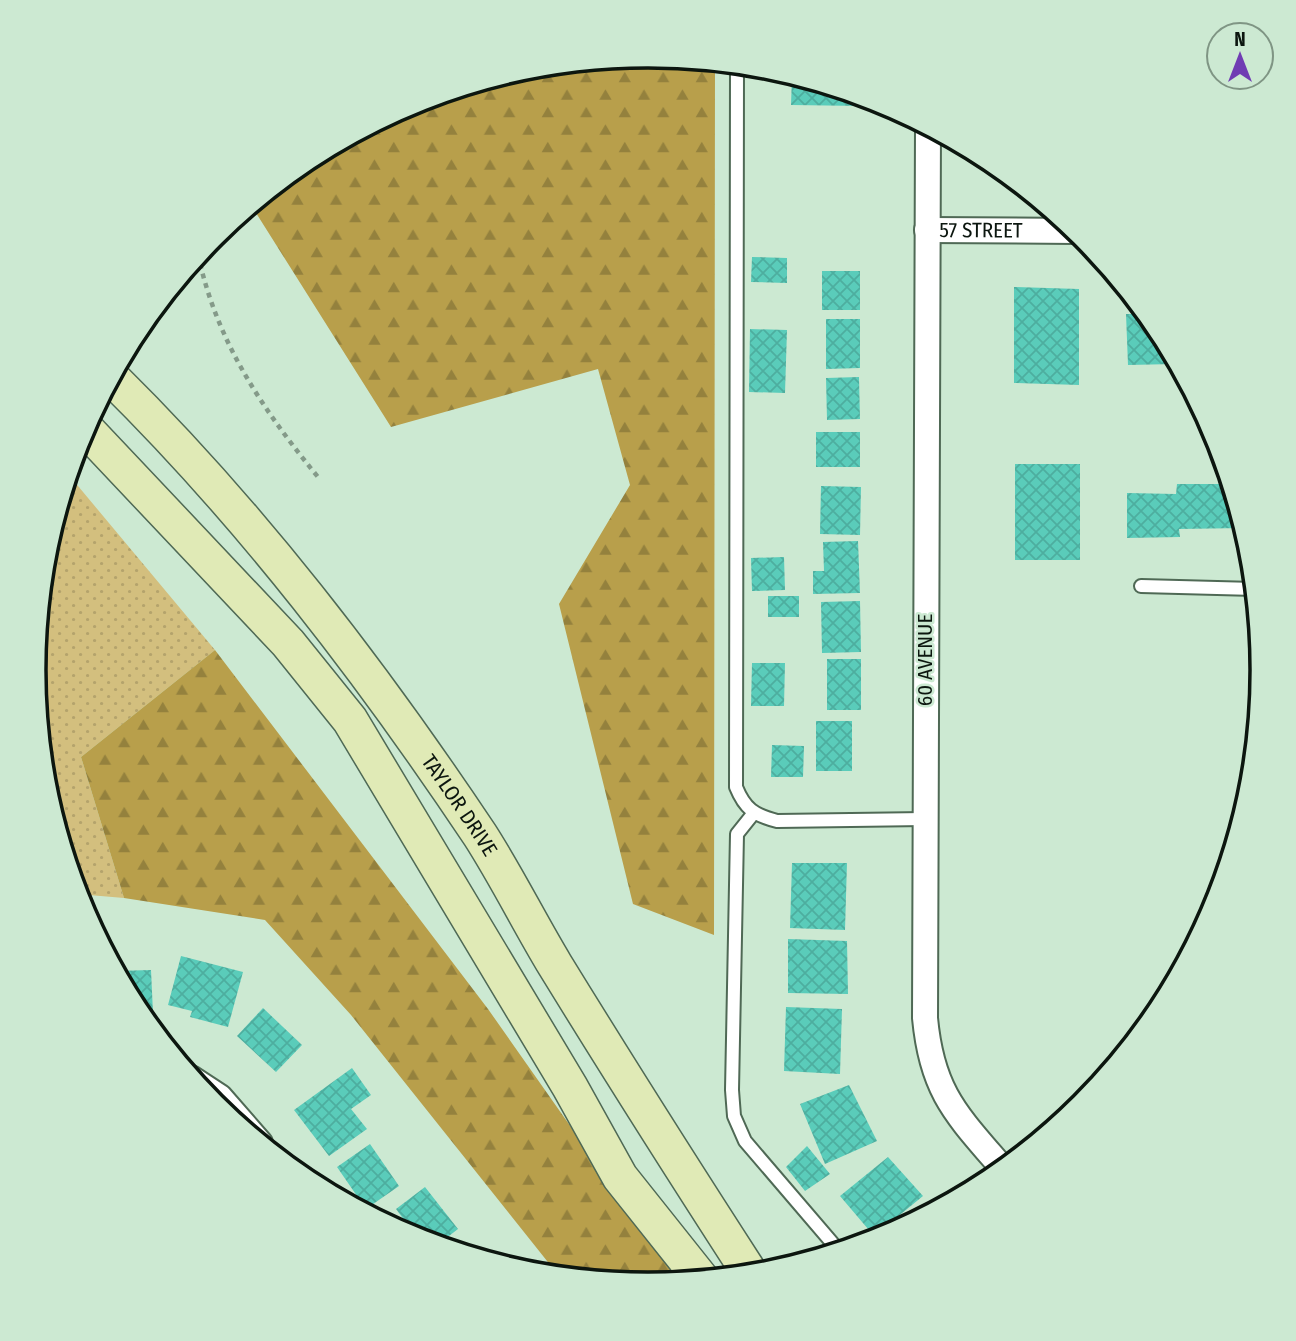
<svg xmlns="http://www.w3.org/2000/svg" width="1296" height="1341" viewBox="0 0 1296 1341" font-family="'Fira Sans Condensed',sans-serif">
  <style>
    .grass { fill: url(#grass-dots) }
    .forest { fill: url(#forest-firs) }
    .building { fill: url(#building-cross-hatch) }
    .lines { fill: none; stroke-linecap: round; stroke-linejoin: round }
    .service-casing { stroke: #4f6955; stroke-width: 16 }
    .minor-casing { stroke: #4f6955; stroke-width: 28 }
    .secondary-casing { stroke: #4f6955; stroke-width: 38 }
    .path { stroke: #849a89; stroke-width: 4.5; stroke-dasharray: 5 5; stroke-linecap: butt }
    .service { stroke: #fff; stroke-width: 12 }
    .minor { stroke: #fff; stroke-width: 24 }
    .secondary { stroke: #e0eab6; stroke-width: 35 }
    .labels { text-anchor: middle; stroke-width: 5; stroke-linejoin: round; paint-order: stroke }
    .street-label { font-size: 21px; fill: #0c160f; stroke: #cce9d2 }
    .rim { fill: none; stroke: #0c160f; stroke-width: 3.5 }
  </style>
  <defs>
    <pattern id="grass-dots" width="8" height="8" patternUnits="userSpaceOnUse" patternTransform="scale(1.75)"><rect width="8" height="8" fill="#d3bf7e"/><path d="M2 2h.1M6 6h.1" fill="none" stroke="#b4a36c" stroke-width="1.8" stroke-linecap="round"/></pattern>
    <pattern id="forest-firs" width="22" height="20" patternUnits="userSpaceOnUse" patternTransform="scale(1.75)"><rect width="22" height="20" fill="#b89f4b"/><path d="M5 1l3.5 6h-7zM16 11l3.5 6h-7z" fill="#94813d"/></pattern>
    <pattern id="building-cross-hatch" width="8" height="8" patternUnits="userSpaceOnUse" patternTransform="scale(1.75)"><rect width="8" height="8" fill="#5accba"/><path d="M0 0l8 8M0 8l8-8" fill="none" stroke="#4dae9f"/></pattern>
  </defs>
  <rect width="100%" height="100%" fill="#cce9d2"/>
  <path class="grass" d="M68,474L215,650L81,757L124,898L77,894L45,790L33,670L45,550Z"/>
  <path class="forest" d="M648,56L715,62L714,935L633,904L559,604L630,485L598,369L391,427L251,205L307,159L413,102L528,67Z
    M215,650L488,1009L680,1282L648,1285L559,1276L351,1015L265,920L124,898L81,757Z"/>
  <path class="building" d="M792,75L863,96L862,106L791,105Z
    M752,257L787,258V283L751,282Z
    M822,271H860V310H822Z
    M1014,287L1079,289V385L1014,383Z
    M1126,314H1147L1159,329L1183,373H1175V364L1128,365Z
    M826,319H860V368L826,369Z
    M750,329L787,330L785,393L749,392Z
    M859,377L860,419L827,420L826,378Z
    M816,432H860V467H816Z
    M1015,464H1080V560H1015Z
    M1177,484H1231L1244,528L1179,529L1180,537L1127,538V493L1176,494Z
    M821,486L861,487L860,535L820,534Z
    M858,541L860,593L813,594V571H824L823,542Z
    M784,557L785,590L752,591L751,558Z
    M768,596H799V617H768Z
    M860,601L861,652L822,653L821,602Z
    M827,659H861V710H827Z
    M752,663H785L784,706H751Z
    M816,721H852V771H816Z
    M772,745L804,746L803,777H771Z
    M792,863H847L845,930L790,928Z
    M788,939L847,941L848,994L788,993Z
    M181,956L243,972L228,1027L190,1017L192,1011L168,1005Z
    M151,970L153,1013H138L115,971Z
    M786,1007L842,1009L840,1074L784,1071Z
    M263,1008L302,1045L276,1072L237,1036Z
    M352,1068L371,1095L351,1109L367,1129L329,1156L294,1110Z
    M849,1085L877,1141L825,1164L800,1104Z
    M370,1144L399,1186L366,1209L337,1167Z
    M807,1146L830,1174L805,1191L786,1167Z
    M888,1157L923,1196L874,1236L840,1196Z
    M425,1187L458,1229L436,1246L419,1240L396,1209Z"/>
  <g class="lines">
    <g class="service-casing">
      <path id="service" d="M737,65L736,787C745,809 754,815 777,821L925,819
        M1141,586L1255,589
        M753,814L737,834L732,1090L734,1116L745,1141L840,1252"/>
    </g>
    <g class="minor-casing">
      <g id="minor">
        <path d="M928,126L925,1018C932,1093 957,1115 1004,1170"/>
        <path id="s1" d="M927,230L1077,231"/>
        <path d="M191,1078L220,1097L260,1143"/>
      </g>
    </g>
    <g class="secondary-casing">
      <g id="secondary">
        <path id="s2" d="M111,377C251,515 371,672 480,835C507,877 529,922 555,965C619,1069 685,1173 751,1275"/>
        <path d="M84,427L288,643L350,720L570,1087L620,1177L702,1280"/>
      </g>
    </g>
    <path class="path" d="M198,254C216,341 263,410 318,477"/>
    <use href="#service" class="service"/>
    <use href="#minor" class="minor"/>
    <use href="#secondary" class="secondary"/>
  </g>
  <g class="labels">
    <g class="street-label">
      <text dy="7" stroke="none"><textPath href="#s1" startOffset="54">57 STREET</textPath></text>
      <text transform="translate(925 660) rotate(-90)" y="7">60 AVENUE</text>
      <text dy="7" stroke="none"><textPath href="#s2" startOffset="553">TAYLOR DRIVE</textPath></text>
    </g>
  </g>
  <path d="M0 0H1296V1341H0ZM46 670a602 602 0 1 1 1204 0a602 602 0 1 1-1204 0Z" fill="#cce9d2" fill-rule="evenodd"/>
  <path class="rim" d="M46 670a602 602 0 1 1 1204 0a602 602 0 1 1-1204 0Z"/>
  <g transform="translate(1240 56)"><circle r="33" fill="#cce9d2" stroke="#7f9584" stroke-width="2"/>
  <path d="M0-5L12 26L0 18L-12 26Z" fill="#703cb3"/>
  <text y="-10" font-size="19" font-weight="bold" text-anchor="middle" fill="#0c160f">N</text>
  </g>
</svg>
